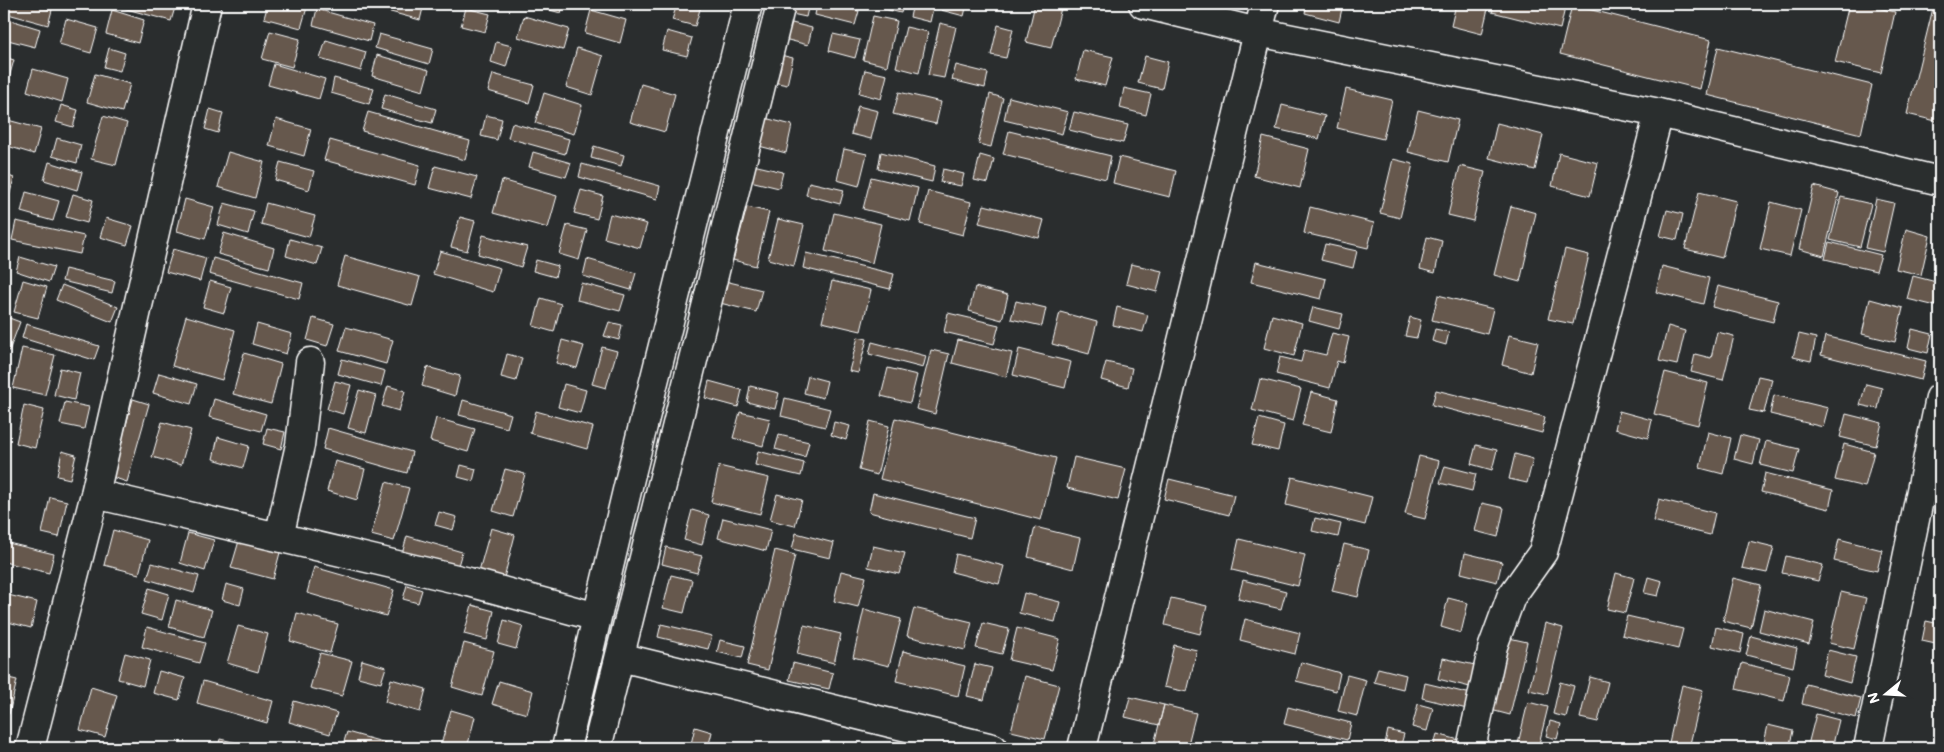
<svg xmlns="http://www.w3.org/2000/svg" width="1944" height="752" viewBox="0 0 1944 752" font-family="Mali,sans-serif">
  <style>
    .building { fill: #66584d; stroke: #fff }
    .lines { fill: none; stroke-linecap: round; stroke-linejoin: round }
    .minor-casing { stroke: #fff; stroke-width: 31 }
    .minor { stroke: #2a2d2e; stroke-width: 28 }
  </style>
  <rect width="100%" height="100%" fill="#2a2d2e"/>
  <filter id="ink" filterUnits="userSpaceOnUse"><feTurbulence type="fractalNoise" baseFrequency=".02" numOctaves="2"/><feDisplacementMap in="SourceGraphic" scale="10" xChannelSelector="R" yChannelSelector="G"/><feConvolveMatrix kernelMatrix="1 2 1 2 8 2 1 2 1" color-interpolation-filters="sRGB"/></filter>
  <g filter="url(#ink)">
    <path class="building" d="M11,4H29L52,10L48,25L8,14Z
      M120,4H176L171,21L119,7Z
      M268,4H308L301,28L264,18Z
      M361,4H424L420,20Z
      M539,4H564L561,13L538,7Z
      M677,4H693L701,6L695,26L672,20Z
      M789,4H809L806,17L787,13Z
      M817,4H830L859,11L855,25L815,15Z
      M864,4H903L901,13Z
      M913,4H934L930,22L910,17Z
      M943,4H967L964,16L941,10Z
      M1035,4H1046L1061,8L1051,48L1026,42Z
      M1307,4H1343L1339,22L1305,13Z
      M1456,4H1489L1482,34L1451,26Z
      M1494,4H1566L1560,29L1492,12Z
      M1849,4H1862L1895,12L1881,73L1835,62Z
      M1934,4H1940V122L1907,114Z
      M1572,5L1711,40L1700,89L1560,54Z
      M466,8L490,14L485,32L461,26Z
      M317,9L373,25L369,41L313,25Z
      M112,10L144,20L138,43L106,34Z
      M591,10L626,20L620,43L585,33Z
      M524,16L569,29L563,50L518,37Z
      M873,16L897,21L887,66L863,60Z
      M4,18L40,29L35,47L4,39Z
      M66,19L98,28L91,53L59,44Z
      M784,21L812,28L808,45L780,38Z
      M940,23L956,27L944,78L928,75Z
      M998,25L1013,29L1006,58L991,55Z
      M906,27L928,32L919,73L896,67Z
      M270,31L300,39L292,67L262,59Z
      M667,31L692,38L687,56L662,50Z
      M379,34L433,49L429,64L375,48Z
      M833,34L860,40L855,58L829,51Z
      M326,40L366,52L361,71L320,59Z
      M496,42L512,46L506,67L491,62Z
      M1718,47L1872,85L1861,134L1707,95Z
      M109,48L125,53L120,71L104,67Z
      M577,48L603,56L592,95L566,87Z
      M1083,50L1113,57L1105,86L1076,79Z
      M776,54L793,58L787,85L769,81Z
      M377,55L429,70L423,91L372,76Z
      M1145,56L1168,62L1162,89L1138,83Z
      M4,57L14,60L8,81L4,80Z
      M274,64L325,79L319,99L268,85Z
      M956,65L988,73L985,88L952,80Z
      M33,69L68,79L62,102L27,91Z
      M865,70L887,75L881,99L859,93Z
      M95,74L130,84L122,112L87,102Z
      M493,74L534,85L529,103L488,91Z
      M334,78L374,89L369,104L331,93Z
      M641,84L675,94L665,132L630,122Z
      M1124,88L1151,94L1146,115L1120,108Z
      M1346,89L1392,100L1383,139L1337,128Z
      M4,90L10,92L4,115Z
      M899,92L941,102L936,124L893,114Z
      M544,93L582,105L574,134L535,123Z
      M385,94L436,109L432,123L381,109Z
      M990,94L1003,98L991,147L978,144Z
      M1009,97L1068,112L1062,134L1004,120Z
      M61,105L78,110L73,127L56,122Z
      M1282,105L1325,116L1319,139L1276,129Z
      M858,106L878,111L871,139L851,134Z
      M210,109L223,113L218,133L205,129Z
      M1418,110L1458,120L1448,162L1408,152Z
      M368,112L470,141L465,160L362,131Z
      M1074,112L1128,125L1123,143L1069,130Z
      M486,115L502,119L497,140L481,136Z
      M103,116L127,123L116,165L91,159Z
      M761,117L792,125L786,153L755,145Z
      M4,119L41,129L34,154L4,145Z
      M276,119L311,129L304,156L269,146Z
      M512,123L569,139L565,154L508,138Z
      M1497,123L1543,135L1535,170L1489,158Z
      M1009,131L1111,156L1106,179L1003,154Z
      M1263,137L1309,149L1300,188L1254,176Z
      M57,138L81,145L77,163L52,156Z
      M330,140L420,165L415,185L324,160Z
      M594,146L624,155L621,166L591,158Z
      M844,149L867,154L859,186L837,180Z
      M228,152L264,162L255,198L218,187Z
      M533,152L571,163L566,177L529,167Z
      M881,152L935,166L932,182L878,169Z
      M1559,153L1598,163L1590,196L1552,186Z
      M980,155L994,159L988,183L974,180Z
      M1119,157L1176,171L1170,197L1113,183Z
      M1393,159L1413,164L1400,218L1380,213Z
      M49,162L82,172L77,190L44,180Z
      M280,162L314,171L309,190L275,180Z
      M582,164L660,186L657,199L579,177Z
      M749,164L783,172L779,188L746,180Z
      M435,166L477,177L471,199L429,188Z
      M1460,166L1485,172L1473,221L1448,215Z
      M943,169L964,174L961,186L940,182Z
      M4,174L14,178L4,215Z
      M871,177L918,188L910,221L863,209Z
      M502,180L557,196L548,228L493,213Z
      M809,182L844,190L840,204L806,195Z
      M1814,186L1839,193L1824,256L1799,249Z
      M581,190L603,196L597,219L574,213Z
      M928,191L971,202L963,235L920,224Z
      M26,192L59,201L53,221L21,212Z
      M1699,192L1736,201L1722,258L1685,249Z
      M73,194L93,200L87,223L66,217Z
      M1841,197L1871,204L1860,247L1830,240Z
      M185,199L214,207L205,239L177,231Z
      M1876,199L1894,203L1883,252L1865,248Z
      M1771,202L1801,210L1790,256L1760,249Z
      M224,203L254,211L248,234L218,225Z
      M266,203L315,216L309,237L261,224Z
      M984,205L1044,220L1039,238L979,223Z
      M1511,206L1536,213L1520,282L1494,275Z
      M747,207L769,212L756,266L733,260Z
      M1310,207L1374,223L1368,248L1304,233Z
      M1667,210L1683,214L1677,240L1660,236Z
      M834,213L881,224L872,263L825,251Z
      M610,214L647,224L640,248L604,238Z
      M460,217L475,221L467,251L451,247Z
      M106,218L133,226L127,245L100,237Z
      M778,219L804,225L794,266L768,259Z
      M16,221L84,236L80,254L12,240Z
      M567,225L587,230L579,260L559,254Z
      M1906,229L1930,236L1921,275L1896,269Z
      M224,233L274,248L269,268L218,254Z
      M483,235L527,247L521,267L478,254Z
      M1427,237L1442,241L1435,273L1420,269Z
      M290,239L322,248L317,265L286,256Z
      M1829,242L1881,255L1876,271L1825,259Z
      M1325,244L1357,251L1353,268L1321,260Z
      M173,249L206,258L200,281L166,272Z
      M1565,249L1589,255L1573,324L1548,319Z
      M440,251L500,268L493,292L433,274Z
      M806,253L894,274L890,289L803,268Z
      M345,256L420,277L412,306L337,285Z
      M20,257L54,267L49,282L16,271Z
      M213,258L303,283L299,299L209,274Z
      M587,259L636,273L631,290L583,276Z
      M536,260L558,266L555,277L533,271Z
      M1256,262L1326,279L1321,299L1251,282Z
      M1131,264L1162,271L1157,292L1126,284Z
      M1662,266L1709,278L1703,304L1656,292Z
      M65,269L115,281L112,293L62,281Z
      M1913,276L1940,283V307L1907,299Z
      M23,280L47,287L38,318L14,312Z
      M210,281L231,287L224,313L203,307Z
      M725,281L762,290L756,312L720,303Z
      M832,281L871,290L861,331L822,322Z
      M581,283L625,295L620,311L577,300Z
      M62,285L118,307L112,322L56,300Z
      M1718,286L1778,301L1773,322L1712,307Z
      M975,287L1008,295L1002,320L969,311Z
      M1438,295L1493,309L1487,334L1432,320Z
      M541,298L561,304L554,332L533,326Z
      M1870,299L1903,308L1895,342L1862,334Z
      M1016,301L1046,308L1042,326L1011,319Z
      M1117,307L1148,315L1143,332L1113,325Z
      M1313,307L1343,314L1339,329L1309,321Z
      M1060,312L1097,322L1089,354L1052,344Z
      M948,313L999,325L994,344L944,332Z
      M1272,315L1302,323L1294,356L1264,348Z
      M4,316L20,322L9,351L4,349Z
      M186,316L235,330L222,380L172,366Z
      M1410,317L1421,320L1417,338L1405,336Z
      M313,318L334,324L327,346L307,340Z
      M609,322L622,325L619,340L604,336Z
      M26,324L99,346L94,360L22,338Z
      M257,324L292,334L286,354L252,344Z
      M1668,326L1685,331L1677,365L1659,361Z
      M346,327L393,340L386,364L339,351Z
      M1435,329L1449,332L1446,345L1432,341Z
      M1912,329L1932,334L1928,353L1908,348Z
      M1717,332L1734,336L1723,380L1691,372L1695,354L1711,358Z
      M1332,333L1349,337L1343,363L1337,361L1330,388L1276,374L1280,357L1301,362L1304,350L1326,355Z
      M1799,334L1816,338L1811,361L1793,357Z
      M1509,335L1538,342L1531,373L1502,365Z
      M1825,336L1926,361L1921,380L1821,355Z
      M858,337L867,339L858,373L849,371Z
      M562,340L584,346L577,368L556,363Z
      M958,340L1012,353L1006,377L952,363Z
      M872,342L926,356L923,368L869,354Z
      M602,347L617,351L606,388L592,384Z
      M22,348L55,355L45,395L13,388Z
      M1019,349L1071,362L1065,388L1013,375Z
      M931,350L949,354L935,414L916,409Z
      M244,353L281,364L271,404L233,394Z
      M507,354L522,358L516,381L501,377Z
      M342,359L385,371L381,386L338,374Z
      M1106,362L1132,368L1128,387L1101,380Z
      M427,367L460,376L455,396L422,386Z
      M60,368L80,373L74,400L54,395Z
      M888,368L917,375L910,403L881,396Z
      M1665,372L1708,383L1698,425L1654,414Z
      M159,373L197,384L191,404L153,393Z
      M808,376L827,381L823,398L804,393Z
      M1758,376L1772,379L1764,413L1749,410Z
      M1260,379L1301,389L1293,421L1252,410Z
      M335,381L351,385L343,414L327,409Z
      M709,381L742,390L738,407L705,398Z
      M564,384L586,390L580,413L558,407Z
      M1866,384L1882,388L1878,409L1860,405Z
      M388,386L405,391L399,411L382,406Z
      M750,386L779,393L775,409L747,402Z
      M359,390L376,395L366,433L348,428Z
      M1436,390L1545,417L1542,433L1432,405Z
      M1311,392L1338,399L1331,432L1302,425Z
      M1774,395L1828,408L1823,427L1770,414Z
      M785,398L830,409L825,427L781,416Z
      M133,399L149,404L127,482L112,477Z
      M214,399L266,414L261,431L209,417Z
      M463,400L511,414L507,428L459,415Z
      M65,402L89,407L84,429L60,424Z
      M24,405L44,410L35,448L16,443Z
      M536,411L593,427L587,449L530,433Z
      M1619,411L1652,420L1648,438L1615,429Z
      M740,412L770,419L763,446L733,438Z
      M1846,414L1882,423L1876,446L1840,437Z
      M436,418L475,429L468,452L430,441Z
      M895,418L1056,458L1041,520L880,479Z
      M1259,418L1284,425L1278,451L1252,445Z
      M870,421L889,426L877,475L859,470Z
      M162,422L191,430L181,465L152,457Z
      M834,422L850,426L846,440L831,435Z
      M267,428L285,432L281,449L263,444Z
      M328,428L412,452L407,473L323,449Z
      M1708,432L1731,438L1723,474L1700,468Z
      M779,435L809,442L805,457L775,449Z
      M1740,435L1759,440L1753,464L1734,459Z
      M218,437L249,446L243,468L213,459Z
      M1766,441L1799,449L1793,473L1760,465Z
      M1844,444L1874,452L1865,487L1835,480Z
      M1476,445L1497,450L1492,470L1471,464Z
      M62,451L76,455L70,479L57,476Z
      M758,451L804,463L801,476L755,465Z
      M1515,454L1533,459L1527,483L1509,479Z
      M1419,456L1439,461L1425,519L1405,514Z
      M1074,457L1126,469L1118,500L1067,488Z
      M335,461L365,469L357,500L327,491Z
      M461,465L476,469L473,481L458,477Z
      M719,466L769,478L760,514L711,502Z
      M1445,466L1476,474L1472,491L1440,483Z
      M505,469L525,474L513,517L493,511Z
      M1765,473L1833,490L1829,509L1761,492Z
      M1292,477L1372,497L1365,525L1286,505Z
      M1169,479L1234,495L1229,515L1164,499Z
      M386,482L409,488L394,541L371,535Z
      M873,493L975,518L970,538L869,512Z
      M777,494L802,500L795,526L770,520Z
      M50,497L67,501L59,537L42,533Z
      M1659,499L1715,513L1710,535L1653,521Z
      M1482,503L1504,508L1498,537L1475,531Z
      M692,510L709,515L702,545L684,540Z
      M439,512L457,517L453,530L435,525Z
      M723,518L771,530L766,551L718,538Z
      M1315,518L1341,524L1338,537L1312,531Z
      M1035,527L1080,538L1073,569L1028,557Z
      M491,528L515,535L504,578L479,571Z
      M113,530L148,540L139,574L104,565Z
      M188,533L214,540L205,571L180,563Z
      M796,533L834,543L830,558L792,549Z
      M241,534L282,545L273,579L231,568Z
      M407,536L462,552L457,569L402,554Z
      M1239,539L1305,555L1298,586L1232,570Z
      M1839,539L1882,550L1877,571L1834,561Z
      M1749,541L1774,547L1767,573L1742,568Z
      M4,542L54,554L49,573L4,562Z
      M1344,544L1369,550L1358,597L1332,591Z
      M873,546L905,553L899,574L868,567Z
      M666,547L702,556L697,573L662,564Z
      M775,550L795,555L768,670L747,665Z
      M1465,553L1502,562L1497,582L1461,573Z
      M956,554L1004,566L999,584L952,572Z
      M1786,556L1823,565L1818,581L1782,573Z
      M152,563L199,576L194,593L147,579Z
      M314,567L394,590L386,616L307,593Z
      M841,571L866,577L858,607L834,601Z
      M1616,573L1634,578L1625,613L1607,609Z
      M671,575L692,580L684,613L663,608Z
      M1648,577L1662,581L1658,596L1644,593Z
      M1733,578L1761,585L1751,628L1723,621Z
      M1243,580L1286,591L1281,609L1238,599Z
      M226,584L244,589L240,605L222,600Z
      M407,585L422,590L418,603L403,599Z
      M149,588L169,594L162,620L141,614Z
      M1841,592L1866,598L1854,649L1829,643Z
      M1024,593L1060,602L1055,622L1019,613Z
      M4,594L37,602L31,628L4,621Z
      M1171,598L1207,606L1200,634L1165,625Z
      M1448,598L1468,603L1461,633L1441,627Z
      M176,600L212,610L204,637L169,627Z
      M472,605L494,611L487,640L464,634Z
      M914,608L972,622L965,650L907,636Z
      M864,609L901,619L889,666L853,657Z
      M1764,609L1814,622L1809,644L1759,631Z
      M297,613L338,624L330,653L290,641Z
      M1627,616L1683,629L1678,649L1622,635Z
      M1245,619L1300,633L1295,654L1240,640Z
      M504,620L523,626L516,649L498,644Z
      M1926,621L1940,624V645L1922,641Z
      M983,623L1009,629L1002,654L976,648Z
      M1545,623L1563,628L1547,694L1529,690Z
      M661,624L712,636L708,649L658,637Z
      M804,625L841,634L834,663L797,654Z
      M238,626L268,634L258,672L227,663Z
      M147,627L205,643L199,663L142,647Z
      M1716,627L1744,634L1740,653L1712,646Z
      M1017,628L1060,639L1052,670L1009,660Z
      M1751,636L1797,648L1793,667L1746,655Z
      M1509,638L1527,642L1510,715L1491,710Z
      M720,640L745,646L742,658L717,652Z
      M464,643L494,651L482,696L452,687Z
      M1174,645L1197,650L1187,692L1164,687Z
      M1828,650L1856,657L1850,683L1822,675Z
      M903,651L965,666L958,696L896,681Z
      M125,653L150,660L143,686L118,679Z
      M320,653L352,661L342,696L310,688Z
      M1443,658L1475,665L1470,687L1438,679Z
      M362,660L386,667L381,683L358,677Z
      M1301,662L1340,673L1336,691L1296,681Z
      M793,663L833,673L829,689L789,680Z
      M1742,663L1790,675L1784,701L1736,689Z
      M975,664L992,668L984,700L967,696Z
      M1378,668L1406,675L1403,689L1374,682Z
      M159,671L185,678L179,700L153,693Z
      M1347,675L1366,680L1357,716L1338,711Z
      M1025,676L1059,685L1045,739L1011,731Z
      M4,677L17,680L9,714L4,713Z
      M1590,677L1608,682L1598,722L1580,718Z
      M391,679L426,689L420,712L385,702Z
      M203,681L273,701L267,723L197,703Z
      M499,681L533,691L527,714L492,704Z
      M1560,682L1574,686L1566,717L1553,714Z
      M1425,683L1471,694L1467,709L1422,698Z
      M1806,684L1861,698L1856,718L1802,704Z
      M1682,685L1703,690L1689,748H1674L1668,747Z
      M91,687L117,695L105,737L80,730Z
      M1130,697L1164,705L1159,725L1125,717Z
      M294,701L337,713L330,734L289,722Z
      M1528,702L1548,707L1538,748H1517Z
      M1418,704L1433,708L1427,731L1412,727Z
      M1164,705L1196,713L1187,748H1153Z
      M1288,707L1351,723L1347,740L1284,724Z
      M451,710L475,717L467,748H440Z
      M1816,714L1839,720L1832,748H1819L1808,745Z
      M1940,718V746L1934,744Z
      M1550,721L1561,724L1557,739L1546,736Z
      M1768,725L1793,731L1789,748H1763Z
      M695,727L712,732L708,748H690Z
      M1388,730L1404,734L1400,748H1384Z
      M347,732L404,748H342Z
      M1437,734L1459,740L1457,748H1433Z
      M220,739L242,744L241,748H218Z
      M1257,743L1279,748H1256Z"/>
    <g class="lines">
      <g class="minor-casing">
        <path id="minor" d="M1143,4L1258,32L1659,113L1940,181
          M95,494L469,582L597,617
          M279,537L300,445L310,362
          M620,657L993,748
          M30,748L95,494L207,4
          M566,748L630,478L748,4
          M597,748L781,4
          M1082,748L1265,4
          M1471,748L1493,646L1511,597L1543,552L1659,113
          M1868,748L1940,398"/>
      </g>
      <use href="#minor" class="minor"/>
    </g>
  </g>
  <rect width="1944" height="752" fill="none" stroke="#2a2d2e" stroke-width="20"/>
  <rect x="10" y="10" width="1924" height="732" fill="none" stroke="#fff" stroke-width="2" filter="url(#ink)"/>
  <g transform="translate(1886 694) rotate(252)" stroke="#2a2d2e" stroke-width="4" paint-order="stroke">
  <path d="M0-4L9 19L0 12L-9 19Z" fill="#ffffff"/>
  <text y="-8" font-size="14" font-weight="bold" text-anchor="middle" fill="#ffffff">N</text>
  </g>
</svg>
